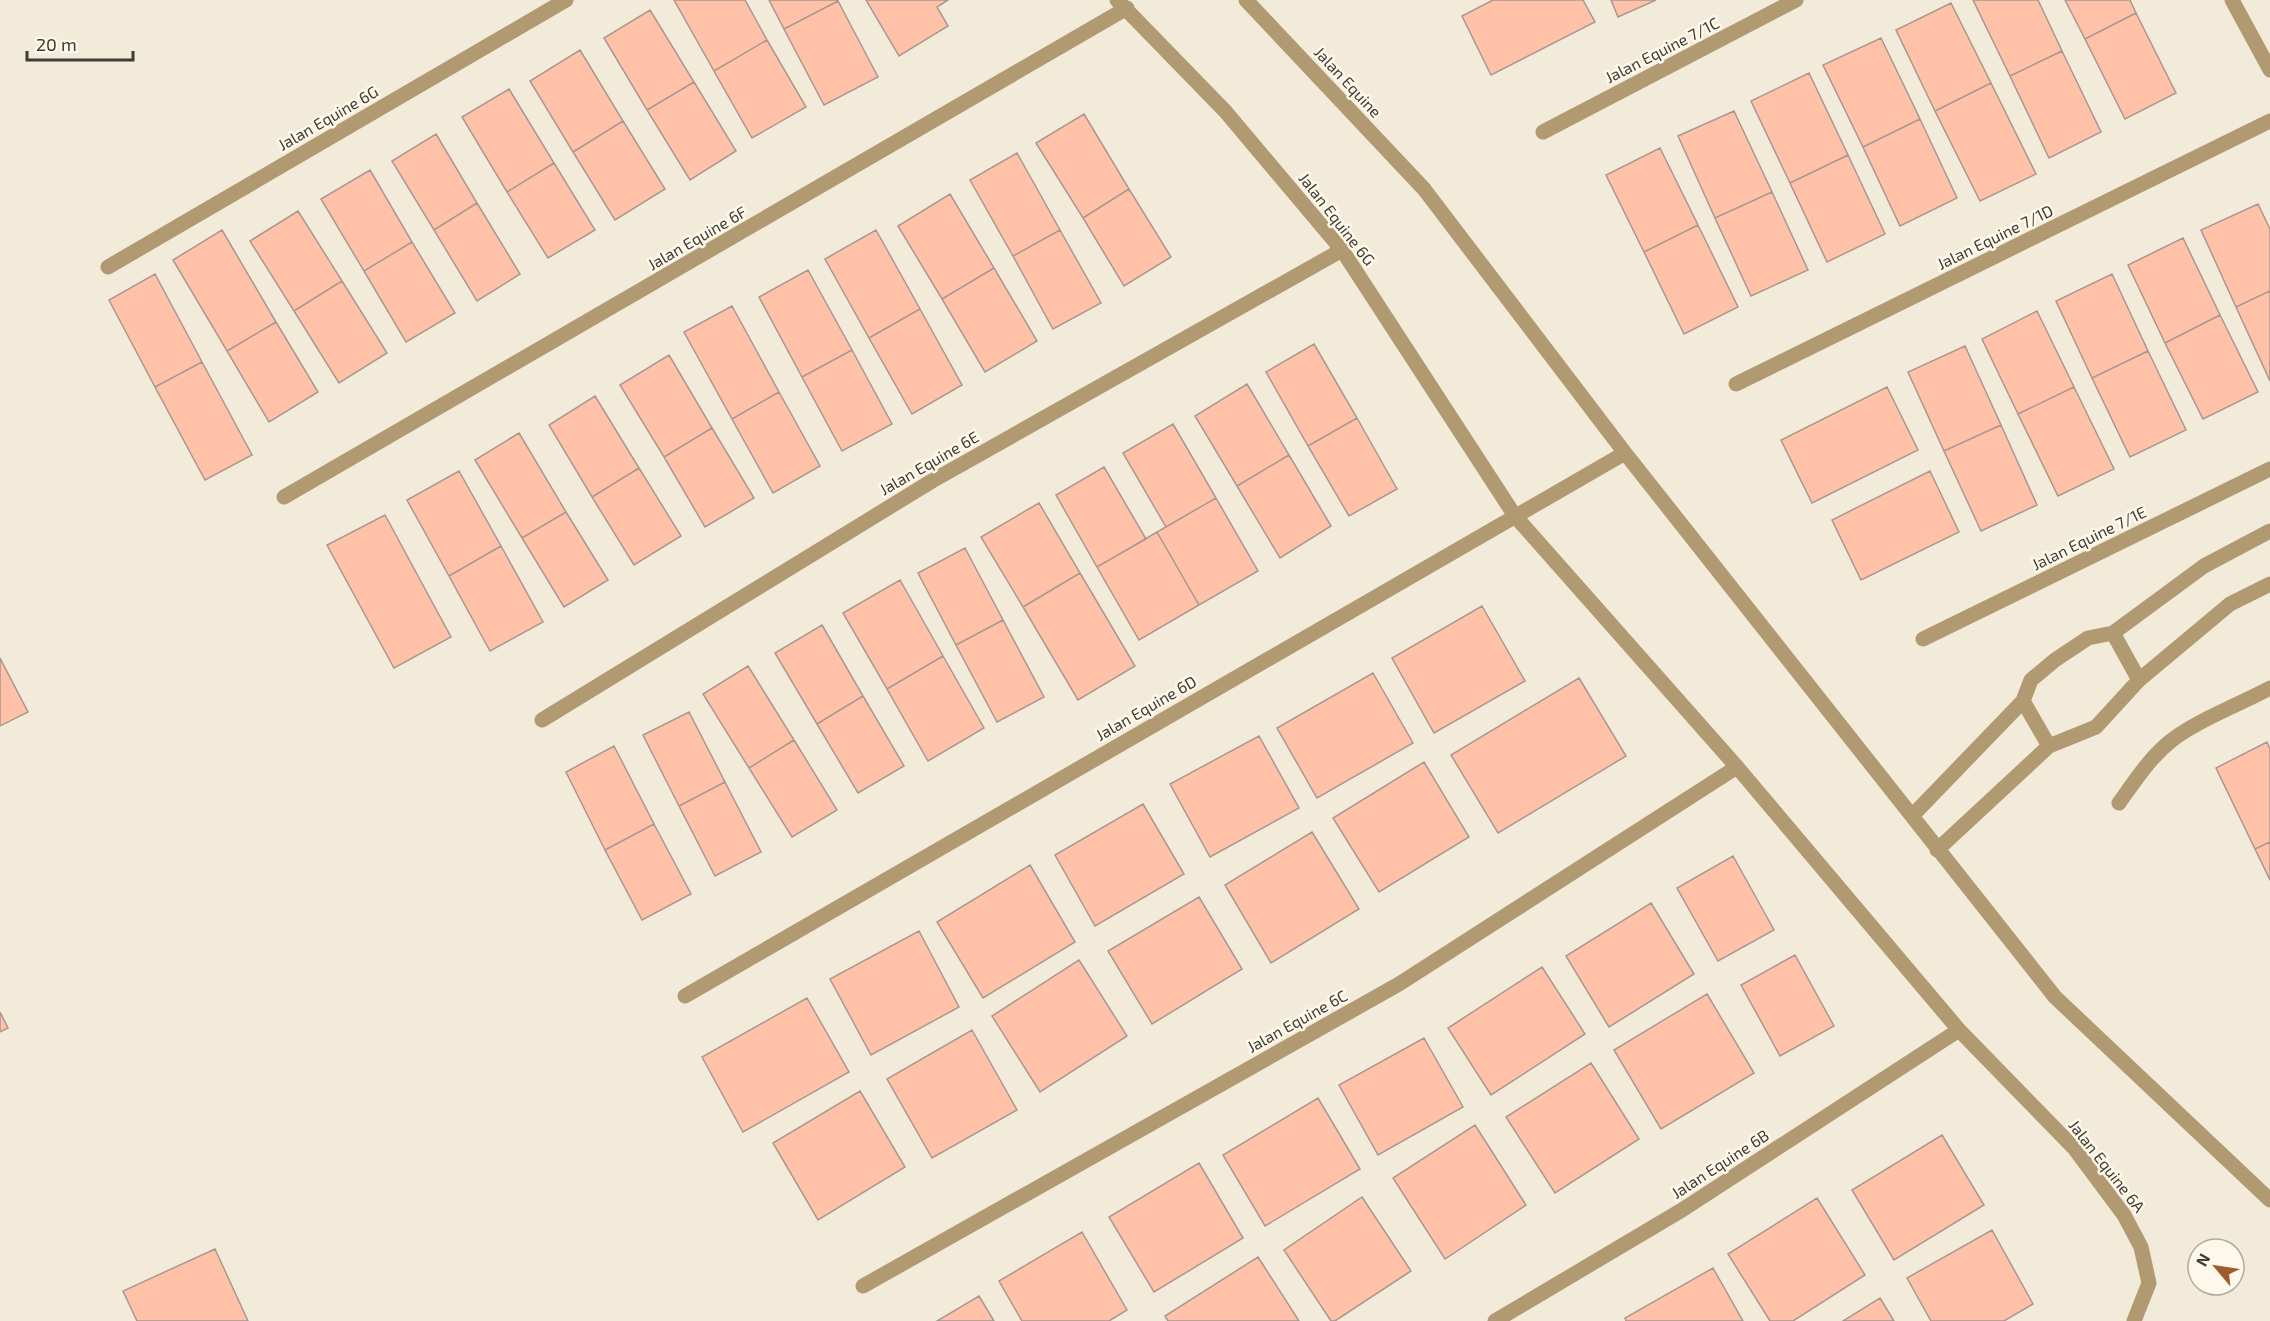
<svg xmlns="http://www.w3.org/2000/svg" width="2270" height="1321" viewBox="0 0 2270 1321" font-family="'Exo 2',sans-serif">
  <style>
    .building { fill: #ffc2a8; stroke: #aa9790; stroke-width: 1.5 }
    .lines { fill: none; stroke-linecap: round; stroke-linejoin: round }
    .minor { stroke: #b19a71; stroke-width: 15 }
    .labels { text-anchor: middle; stroke-width: 5; stroke-linejoin: round; paint-order: stroke }
    .street-label { font-size: 16px; fill: #3f3c35; stroke: #fef8ea }
  </style>
  <rect width="100%" height="100%" fill="#f3ebd9"/>
  <path class="building" d="M674,0H745L767,40L714,71Z
    M769,0H838V1L784,29Z
    M866,0H948L937,7L948,26L899,56Z
    M1493,0H1583L1595,22L1491,75L1462,16Z
    M1611,0H1656L1618,17Z
    M1973,0H2038L2062,51L2010,76Z
    M2065,0H2130L2136,13L2085,39Z
    M838,1L878,77L824,105L784,29Z
    M1951,3L1991,83L1935,111L1896,30Z
    M650,10L694,82L647,110L604,38Z
    M2136,13L2176,93L2125,119L2085,39Z
    M1881,38L1920,119L1863,147L1823,65Z
    M767,40L806,107L752,138L714,71Z
    M580,50L623,121L573,152L530,81Z
    M2062,51L2101,132L2049,158L2010,76Z
    M1809,73L1848,155L1790,183L1751,101Z
    M694,82L736,151L690,180L647,110Z
    M1991,83L2036,174L1980,201L1935,111Z
    M509,89L554,163L507,192L462,117Z
    M1734,111L1772,192L1715,218L1678,136Z
    M1084,114L1129,189L1083,218L1036,143Z
    M1920,119L1957,198L1900,226L1863,147Z
    M623,121L665,189L615,220L573,152Z
    M436,134L477,203L434,230L392,161Z
    M1660,148L1698,225L1644,252L1606,175Z
    M1017,153L1060,230L1013,256L970,180Z
    M1848,155L1885,234L1827,262L1790,183Z
    M554,163L595,230L548,258L507,192Z
    M370,170L412,242L364,271L321,199Z
    M1129,189L1171,257L1124,286L1083,218Z
    M1772,192L1808,270L1751,296L1715,218Z
    M950,194L994,268L942,299L898,226Z
    M477,203L520,274L477,301L434,230Z
    M2258,204L2270,229V291L2236,307L2201,230Z
    M298,211L342,281L294,311L250,241Z
    M1698,225L1738,307L1684,334L1644,252Z
    M222,230L276,322L227,351L173,260Z
    M876,230L920,309L869,338L825,259Z
    M1060,230L1101,303L1053,329L1013,256Z
    M2183,238L2220,315L2165,343L2128,265Z
    M412,242L455,313L406,342L364,271Z
    M994,268L1037,341L985,372L942,299Z
    M808,270L852,350L802,377L759,297Z
    M155,274L202,362L155,387L109,300Z
    M2112,274L2148,351L2092,378L2056,301Z
    M342,281L387,353L339,383L294,311Z
    M2270,291V381L2236,307Z
    M732,306L779,392L732,419L684,332Z
    M920,309L962,385L912,414L869,338Z
    M2037,311L2074,387L2018,414L1982,339Z
    M2220,315L2258,392L2203,419L2165,343Z
    M276,322L318,392L269,422L227,351Z
    M1314,344L1357,418L1308,446L1266,372Z
    M1965,346L2001,425L1944,451L1908,372Z
    M852,350L892,424L842,451L802,377Z
    M2148,351L2186,430L2130,457L2092,378Z
    M669,355L712,428L664,457L620,385Z
    M202,362L252,455L205,480L155,387Z
    M1247,384L1289,455L1237,486L1195,416Z
    M1887,387L1918,450L1812,503L1781,440Z
    M2074,387L2114,469L2058,496L2018,414Z
    M779,392L820,466L773,493L732,419Z
    M595,396L639,468L592,497L549,425Z
    M1357,418L1397,489L1349,516L1308,446Z
    M1173,424L1216,498L1166,527L1123,453Z
    M2001,425L2037,505L1981,531L1944,451Z
    M712,428L754,498L705,527L664,457Z
    M519,433L566,512L522,538L475,460Z
    M1289,455L1331,526L1280,558L1237,486Z
    M1104,467L1146,539L1097,567L1056,495Z
    M639,468L681,536L634,565L592,497Z
    M459,471L501,546L449,576L407,500Z
    M1930,471L1959,532L1861,580L1832,520Z
    M1216,498L1258,571L1199,605L1157,532Z
    M1039,503L1080,573L1023,607L981,537Z
    M566,512L608,580L564,607L522,538Z
    M385,515L451,637L394,668L327,545Z
    M1157,532L1199,605L1139,640L1097,567Z
    M501,546L543,622L490,651L449,576Z
    M965,548L1003,620L956,645L918,573Z
    M1080,573L1135,666L1078,700L1023,607Z
    M900,580L943,656L887,689L843,613Z
    M1482,606L1525,681L1434,733L1392,658Z
    M1003,620L1044,697L997,722L956,645Z
    M822,625L863,696L817,724L775,653Z
    M943,656L984,728L928,761L887,689Z
    M0,658L28,712L0,726Z
    M748,666L794,740L749,768L703,694Z
    M1373,673L1413,743L1317,798L1277,728Z
    M1579,678L1626,756L1498,833L1451,755Z
    M863,696L904,766L858,793L817,724Z
    M689,712L725,782L679,806L643,735Z
    M1259,736L1299,808L1210,857L1170,784Z
    M794,740L837,810L792,837L749,768Z
    M2267,742L2270,749V842L2255,849L2216,768Z
    M614,746L654,824L605,850L566,772Z
    M1424,762L1469,837L1379,892L1333,818Z
    M725,782L761,852L715,876L679,806Z
    M1143,804L1184,874L1095,926L1055,855Z
    M654,824L691,894L642,920L605,850Z
    M1312,832L1359,909L1271,963L1225,885Z
    M2270,842V880L2255,849Z
    M1733,856L1774,930L1718,961L1677,888Z
    M1030,865L1075,942L983,998L937,922Z
    M1199,897L1242,969L1152,1024L1108,951Z
    M1651,903L1694,974L1609,1027L1566,956Z
    M919,931L959,1007L871,1055L830,979Z
    M1795,955L1834,1026L1780,1056L1741,985Z
    M1079,960L1127,1036L1040,1092L992,1016Z
    M1542,967L1585,1034L1491,1095L1448,1028Z
    M1707,994L1754,1073L1661,1129L1614,1050Z
    M807,998L849,1072L743,1132L702,1057Z
    M0,1012L8,1028L0,1032Z
    M972,1030L1017,1110L932,1158L887,1079Z
    M1424,1038L1463,1107L1378,1155L1339,1085Z
    M1591,1063L1639,1139L1555,1193L1506,1117Z
    M860,1091L905,1167L818,1220L773,1143Z
    M1318,1098L1360,1169L1265,1226L1223,1155Z
    M1475,1125L1526,1205L1445,1259L1393,1178Z
    M1942,1135L1984,1205L1894,1260L1852,1190Z
    M1199,1163L1243,1238L1154,1292L1109,1217Z
    M1362,1197L1411,1271L1335,1321H1331L1284,1250Z
    M1817,1198L1865,1275L1793,1321H1770L1728,1254Z
    M1992,1230L2033,1304L2004,1321H1931L1907,1278Z
    M1082,1232L1127,1310L1109,1321H1022L999,1281Z
    M215,1249L248,1321H137L123,1291Z
    M1258,1257L1299,1321H1168L1165,1316Z
    M1713,1268L1743,1321H1626L1625,1318Z
    M979,1296L994,1321H937Z
    M1880,1298L1894,1321H1843Z"/>
  <g class="lines">
    <path class="minor" d="M1117,0L1225,111L1342,250L1515,516L1737,767L1959,1030L2074,1148L2124,1215L2141,1247L2149,1283L2134,1321
      M1246,0L1424,189L1625,453L2055,997L2270,1200
      M2232,0L2270,70
      M1543,132L1796,0
      M108,267L566,0
      M1736,384L2270,121
      M284,497L1127,8
      M2113,633L2139,680
      M1923,639L2270,469
      M2023,701L2049,746
      M542,720L932,481L1342,250
      M2119,803C2135,781 2150,757 2172,740C2198,720 2240,704 2270,688
      M1912,816L2023,701L2031,680L2055,660L2088,638L2113,633L2204,566L2270,531
      M1937,850L2049,746L2096,727L2139,680L2230,604L2270,584
      M685,996L1625,453
      M863,1286L1399,984L1737,767
      M1495,1321L1682,1210L1959,1030"/>
  </g>
  <g class="labels">
    <g class="street-label">
      <text transform="translate(1662 50) rotate(-27)" y="6">Jalan Equine 7/1C</text>
      <text transform="translate(1348 82) rotate(47)" y="6">Jalan Equine</text>
      <text transform="translate(328 118) rotate(-30)" y="6">Jalan Equine 6G</text>
      <text transform="translate(1337 219) rotate(52)" y="6">Jalan Equine 6G</text>
      <text transform="translate(1995 237) rotate(-26)" y="6">Jalan Equine 7/1D</text>
      <text transform="translate(697 238) rotate(-30)" y="6">Jalan Equine 6F</text>
      <text transform="translate(929 463) rotate(-30)" y="6">Jalan Equine 6E</text>
      <text transform="translate(2089 538) rotate(-26)" y="6">Jalan Equine 7/1E</text>
      <text transform="translate(1146 708) rotate(-30)" y="6">Jalan Equine 6D</text>
      <text transform="translate(1297 1021) rotate(-29)" y="6">Jalan Equine 6C</text>
      <text transform="translate(1720 1164) rotate(-33)" y="6">Jalan Equine 6B</text>
      <text transform="translate(2107 1166) rotate(52)" y="6">Jalan Equine 6A</text>
    </g>
  </g>
  <g transform="translate(2216 1267) rotate(299)"><circle r="28" fill="#fef8ea" stroke="#b2ada2" stroke-width="1.5"/>
  <path d="M0-4.5L10 22L0 15L-10 22Z" fill="#9f5a2d"/>
  <text y="-9" font-size="16" font-weight="bold" text-anchor="middle" fill="#3f3c35">N</text>
  </g>
  <path d="M27 51v9h106v-9" fill="none" stroke="#3f3c35" stroke-width="3"/>
  <text x="36" y="51" font-size="18" fill="#3f3c35" stroke="#fef8ea" stroke-width="4.5" paint-order="stroke">20 m</text>
</svg>
